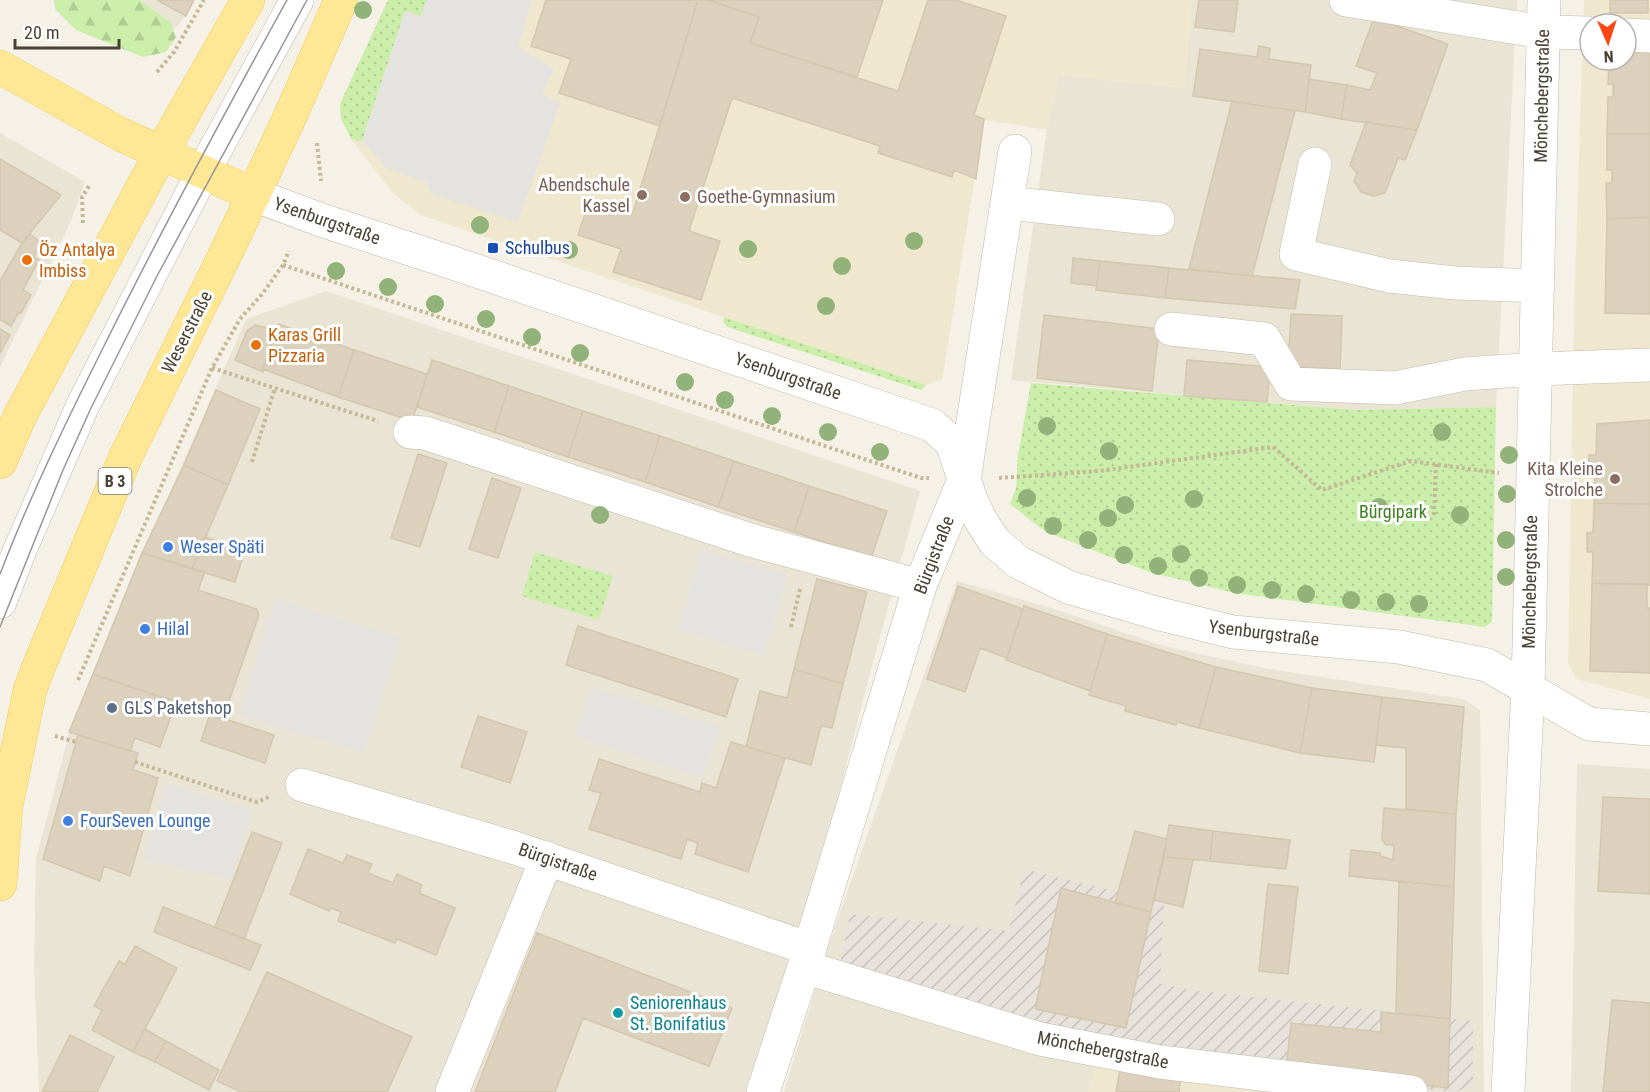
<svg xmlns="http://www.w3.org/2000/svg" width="1650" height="1092" viewBox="0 0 1650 1092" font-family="'Roboto Condensed',sans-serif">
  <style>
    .residential { fill: #e9e4d4 }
    .industrial { fill: url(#industrial-furrows) }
    .education { fill: #f0e8ce; fill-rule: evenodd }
    .grass { fill: url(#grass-dots) }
    .forest { fill: url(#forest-firs) }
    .parking { fill: #e5e3df }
    .building { fill: #dbd1bd; stroke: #d3c7ad; stroke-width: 1.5 }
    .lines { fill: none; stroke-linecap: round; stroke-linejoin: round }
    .minor-casing { stroke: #c1baa8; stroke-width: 34 }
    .major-casing { stroke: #f1cd58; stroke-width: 34 }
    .path { stroke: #c5b897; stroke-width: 4; stroke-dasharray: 3 3; stroke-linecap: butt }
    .minor { stroke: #fff; stroke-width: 33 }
    .major { stroke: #ffe895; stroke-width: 33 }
    .tram { stroke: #969696; stroke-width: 1.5 }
    .tree { fill: #91b37a }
    .education-dot { fill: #8d6e63; stroke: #fff; stroke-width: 2 }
    .transit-dot { fill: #1a4fb4; stroke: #fff; stroke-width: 2 }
    .food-dot { fill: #e8710a; stroke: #fff; stroke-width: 2 }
    .shop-dot { fill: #3f7fe0; stroke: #fff; stroke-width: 2 }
    .service-dot { fill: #5c6f8a; stroke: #fff; stroke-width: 2 }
    .culture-dot { fill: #0f9aa8; stroke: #fff; stroke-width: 2 }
    .labels { text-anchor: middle; stroke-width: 6; stroke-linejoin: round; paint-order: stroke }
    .shield { fill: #fff; stroke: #807b71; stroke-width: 1.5 }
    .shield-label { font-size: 16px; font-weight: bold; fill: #494234 }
    .street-label { font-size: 18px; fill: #494234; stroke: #fff }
    .education-label { font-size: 18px; fill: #785e54; stroke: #fff; text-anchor: end }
    .transit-label { font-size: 18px; fill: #164399; stroke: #fff; text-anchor: start }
    .food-label { font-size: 18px; fill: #c56008; stroke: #fff; text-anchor: start }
    .park-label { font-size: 18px; fill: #3f8121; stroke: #fff }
    .shop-label { font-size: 18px; fill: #366cbe; stroke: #fff; text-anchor: start }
    .service-label { font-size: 18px; fill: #4e5e75; stroke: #fff; text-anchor: start }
    .culture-label { font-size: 18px; fill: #0d838f; stroke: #fff; text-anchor: start }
  </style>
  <defs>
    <pattern id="industrial-furrows" width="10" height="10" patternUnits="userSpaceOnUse" patternTransform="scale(1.5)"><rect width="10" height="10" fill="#e7e2db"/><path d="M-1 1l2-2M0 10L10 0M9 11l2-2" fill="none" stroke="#c8c3bd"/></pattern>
    <pattern id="grass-dots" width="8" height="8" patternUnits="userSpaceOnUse" patternTransform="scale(1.5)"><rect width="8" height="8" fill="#cbeeaa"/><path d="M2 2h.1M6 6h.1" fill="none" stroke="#b0cd93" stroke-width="1.8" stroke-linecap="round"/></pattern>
    <pattern id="forest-firs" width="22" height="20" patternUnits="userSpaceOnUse" patternTransform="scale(1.5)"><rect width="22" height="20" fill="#cbeeaa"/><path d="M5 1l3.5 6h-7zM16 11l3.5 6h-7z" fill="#b0cd93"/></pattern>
  </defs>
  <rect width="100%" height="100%" fill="#f5f1e6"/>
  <path class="residential" d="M52,0H194L186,16L161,44Z
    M1192,0H1517L1496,407L1355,410L1011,380L1047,130L1059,75L1184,88Z
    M0,133L85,182L71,221L0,367Z
    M326,291L920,491L868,681L802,937L751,1092H39L34,963L36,859L72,723L177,476L246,319Z
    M957,581L1051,608L1164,646L1264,668L1463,699L1480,710L1484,1092H784L829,944Z
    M1577,764L1650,769V1092H1571Z"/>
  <path class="industrial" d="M1024,869L1164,903L1160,984L1190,990L1473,1021V1087L1454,1092L1158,1051L1031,1023L839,969L850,914L1009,931Z"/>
  <path class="education" d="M388,0H1192L1184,88L1059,75L1047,130L984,120L943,376V379L926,385L420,215L392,192L352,140L341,119L340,104Z
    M1584,0H1650V699L1576,679L1568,662L1574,312ZM1590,24H1626V60H1590Z
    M1098,1062L1320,1092H1087Z"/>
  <path class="grass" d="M388,0H427L421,17L405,11L362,141L352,140L341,119L340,104Z
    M724,317L926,385L921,390L727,327L723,321Z
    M1031,383L1355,410L1496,407L1492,622L1485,627L1235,593L1149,572L1046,532L1010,504L1016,488L1018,455Z
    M535,552L613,576L599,620L522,596Z"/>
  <path class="forest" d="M54,0H139L170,22L176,37L166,52L143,57L76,30L55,9Z"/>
  <path class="parking" d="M427,0H532L518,47L554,69L542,94L560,103L518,222L431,194L427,183L386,168L362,141L405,11L421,16Z
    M702,549L788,575L763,655L678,630Z
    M275,599L400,638L364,753L239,715Z
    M591,687L719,726L703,777L575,737Z
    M167,783L252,811L232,879L143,860Z"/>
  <path class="building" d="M157,0H194L186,16Z
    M546,0H698L660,126L559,93L571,59L531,46Z
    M698,0H708L759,17L750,43L898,91L928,0H956L1006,16L974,115L984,119L976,179L954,170L952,177L878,153L880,146L732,98L689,231L720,241L701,300L613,272L621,249L578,235L590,198L633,212Z
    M708,0H883L857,77L750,43L759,17Z
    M1199,0H1238L1234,32L1195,27Z
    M1610,0H1648V13H1610Z
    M1374,18L1448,44L1417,130L1341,119L1347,85L1370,90L1377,73L1356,66Z
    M1259,46L1270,48L1269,59L1311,65L1305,112L1193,96L1200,49L1257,57Z
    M1626,47L1650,48V134H1607L1608,97H1613V84H1608L1609,60H1626Z
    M1309,79L1347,85L1341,119L1305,112Z
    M1232,101L1295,111L1252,276L1189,269Z
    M1366,122L1417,130L1405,160L1398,158L1385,193L1374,196L1361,192L1354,181L1357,173L1350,165Z
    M1607,134H1650V217L1607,219L1606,183H1612V170H1607Z
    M0,159L61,195L22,243L0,230Z
    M1650,217V314L1605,313L1607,219Z
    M30,234L41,243L34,257L39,260L23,290L31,295L21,313L19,312L11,326L0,320V281L22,243Z
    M1073,258L1100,261L1097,286L1071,283Z
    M1100,261L1169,268L1165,298L1096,290Z
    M1169,268L1300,280L1295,309L1165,298Z
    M1291,314L1342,316L1340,369L1288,367Z
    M1044,315L1159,329L1152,391L1037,378Z
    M278,324L354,350L338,397L263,369Z
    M255,325L276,330L263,369V372L235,360L247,331Z
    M0,329L10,335L0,353Z
    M354,350L427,374L412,421L338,397Z
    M432,360L509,386L494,432L417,407Z
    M1187,360L1270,367L1267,402L1184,396Z
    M509,386L583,411L568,457L494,432Z
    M216,390L260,409L228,485L184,465Z
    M583,411L660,436L645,482L568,457Z
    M1650,420V504L1594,503L1595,473L1588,474L1589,455H1596L1597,424Z
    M660,436L734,461L718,507L645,482Z
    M418,454L447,463L420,547L391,538Z
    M734,461L809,486L794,532L718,507Z
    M184,465L228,485L192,569L142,553Z
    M492,478L521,488L498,558L469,549Z
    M809,486L887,511L871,558L794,532Z
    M1594,503L1650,504V585L1592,583L1593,552H1587V533L1593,532Z
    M205,537L245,550L235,582L192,569Z
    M142,553L205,572L198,590L257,609L259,615L223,718L93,674Z
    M817,579L867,592L843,684L794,669Z
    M1592,583L1647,584V608H1650V673L1590,671Z
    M958,586L1023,609L1007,658L980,648L965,692L927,679Z
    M1024,606L1107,634L1090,691L1006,660Z
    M578,626L738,679L726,717L566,665Z
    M1107,634L1216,667L1199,728L1177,722L1176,725L1125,711L1126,706L1089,695Z
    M1216,667L1312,688L1300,753L1199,728Z
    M794,669L843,684L832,728L821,726L811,765L746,747L760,691L787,698Z
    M93,674L176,702L160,747L135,738L130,751L69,732Z
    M1312,688L1382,697L1374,762L1300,753Z
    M1382,697L1464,707L1456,814L1406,809V748L1376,745Z
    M210,714L274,735L265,763L201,741Z
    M478,716L527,732L510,783L461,767Z
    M78,735L138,753L133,770L158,778L130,876L104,866L100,881L43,859Z
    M731,742L785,758L748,872L695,854L698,843L687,839L681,859L589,829L601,793L589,790L599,759L700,792L702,783L716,788Z
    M1603,797L1650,799V894L1598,891Z
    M1384,808L1456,814L1454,887L1349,876L1351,850L1380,853V856L1393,860L1394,845H1386L1382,839Z
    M1169,825L1213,831L1210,861L1164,857Z
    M1135,831L1167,839L1151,912L1115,903Z
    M1213,831L1290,840L1286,869L1210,861Z
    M252,832L282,843L244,939L215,927Z
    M308,849L343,863L347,855L372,864L368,873L393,883L397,874L422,885L419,893L455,908L436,955L397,939L395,943L338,921L341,912L331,908L329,911L290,894Z
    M1164,857L1193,860L1183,907L1154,900Z
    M1399,881L1454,887L1450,1019L1396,1013Z
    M1268,884L1298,887L1288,974L1259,971Z
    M1061,888L1151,912L1126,1028L1035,1009Z
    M163,907L261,945L250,970L154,932Z
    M537,933L732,1008L709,1066L583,1018L555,1092H475Z
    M135,946L177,968L133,1052L92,1030L102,1010L94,1006L119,961L125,964Z
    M267,972L412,1037L387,1092H241L217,1081Z
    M1612,1000L1650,1003V1092H1603Z
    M1381,1012L1450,1019L1448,1088L1286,1070L1291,1023L1381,1032Z
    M145,1029L166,1041L155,1062L133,1052Z
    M70,1035L114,1057L97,1092H42Z
    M166,1041L219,1070L209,1090L155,1062Z
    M1120,1069L1181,1077L1179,1092H1116Z"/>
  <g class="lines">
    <g class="minor-casing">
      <path id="minor" d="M1346,0L1543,32L1590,33
        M1626,35L1650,36
        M1315,164L1296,254L1389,276L1455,283L1538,286
        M254,195L321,220L456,264L932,425L952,443L971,500L980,519L994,541L1018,562L1068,587L1156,613L1233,632L1399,647L1487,665L1589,724L1650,729
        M1007,203L1158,219
        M1171,329L1264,339L1291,384L1395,388L1465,374L1536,369L1650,365
        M410,432L425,433L750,540L920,586
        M0,602L19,552L83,405L203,172L297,0
        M302,785L515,848L810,949
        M804,967L1040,1039L1160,1062L1411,1092
        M452,1092L547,858
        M763,1092L804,967L920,586L964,480L1015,151
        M1508,1092L1528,688L1544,0"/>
    </g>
    <g class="major-casing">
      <path id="major" d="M0,67L120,134L254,195
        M0,462L20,416L161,153L248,0
        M0,884L6,806L30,690L39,666L125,458L226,253L289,119L341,0"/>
    </g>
    <path class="path" d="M157,72L174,52L204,0
      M317,143L321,181
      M83,223L82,197L89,186
      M283,265L921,478H929
      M212,368L378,421
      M252,462L275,388
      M999,478L1099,471L1273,447L1322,490L1411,461L1499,473
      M1434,515L1436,464
      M791,627L800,589
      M78,680L212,368L240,319L263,293L283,265L289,251
      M55,736L76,742
      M135,762L257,802L271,796"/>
    <use href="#minor" class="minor"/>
    <use href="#major" class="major"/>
    <path class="tram" d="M0,574C30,496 67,420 104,346C162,229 224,114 287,0
      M0,627L63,470L91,408L157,276L307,0"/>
  </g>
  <g class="tree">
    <circle cx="363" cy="10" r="9"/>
    <circle cx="480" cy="225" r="9"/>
    <circle cx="914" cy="241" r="9"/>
    <circle cx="748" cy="249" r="9"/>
    <circle cx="569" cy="250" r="9"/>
    <circle cx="842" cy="266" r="9"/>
    <circle cx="336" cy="271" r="9"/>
    <circle cx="388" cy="287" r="9"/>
    <circle cx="435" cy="304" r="9"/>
    <circle cx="826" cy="306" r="9"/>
    <circle cx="486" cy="319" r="9"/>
    <circle cx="532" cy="337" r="9"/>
    <circle cx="580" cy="353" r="9"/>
    <circle cx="685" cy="382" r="9"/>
    <circle cx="725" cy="400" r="9"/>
    <circle cx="772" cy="416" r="9"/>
    <circle cx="1047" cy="426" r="9"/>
    <circle cx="828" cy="432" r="9"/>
    <circle cx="1442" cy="432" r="9"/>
    <circle cx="1109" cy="451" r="9"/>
    <circle cx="880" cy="452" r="9"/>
    <circle cx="1509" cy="455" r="9"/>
    <circle cx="1507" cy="494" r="9"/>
    <circle cx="1027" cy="498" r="9"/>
    <circle cx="1194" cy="499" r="9"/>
    <circle cx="1125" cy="505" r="9"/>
    <circle cx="1379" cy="507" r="9"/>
    <circle cx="600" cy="515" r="9"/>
    <circle cx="1460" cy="515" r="9"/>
    <circle cx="1108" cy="518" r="9"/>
    <circle cx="1053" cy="526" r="9"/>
    <circle cx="1088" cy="540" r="9"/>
    <circle cx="1506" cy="540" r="9"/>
    <circle cx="1181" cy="554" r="9"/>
    <circle cx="1124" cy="555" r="9"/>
    <circle cx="1158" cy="566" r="9"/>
    <circle cx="1506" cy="577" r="9"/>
    <circle cx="1199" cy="578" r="9"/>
    <circle cx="1237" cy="585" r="9"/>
    <circle cx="1272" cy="590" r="9"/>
    <circle cx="1306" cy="594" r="9"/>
    <circle cx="1351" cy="600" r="9"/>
    <circle cx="1386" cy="602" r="9"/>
    <circle cx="1419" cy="604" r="9"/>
  </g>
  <g class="education-dot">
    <circle cx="642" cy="195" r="6"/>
    <circle cx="685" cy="197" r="6"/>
    <circle cx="1615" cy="479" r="6"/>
  </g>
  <rect class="transit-dot" x="487" y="242" width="12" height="12" rx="3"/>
  <g class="food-dot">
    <circle cx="27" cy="260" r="6"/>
    <circle cx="256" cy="345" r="6"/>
  </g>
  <g class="shop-dot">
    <circle cx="168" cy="547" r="6"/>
    <circle cx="145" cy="629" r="6"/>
    <circle cx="68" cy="821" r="6"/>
  </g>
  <circle class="service-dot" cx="112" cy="708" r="6"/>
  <circle class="culture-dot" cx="618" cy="1013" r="6"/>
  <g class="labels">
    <rect class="shield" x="98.5" y="468" width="33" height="26" rx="4.5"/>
    <g class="shield-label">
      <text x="115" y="487">B 3</text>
    </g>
    <g class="street-label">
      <text transform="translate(1542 96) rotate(-89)" y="6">Mönchebergstraße</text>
      <text transform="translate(327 221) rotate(19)" y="6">Ysenburgstraße</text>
      <text transform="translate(187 332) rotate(-63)" y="6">Weserstraße</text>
      <text transform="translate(788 376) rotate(19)" y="6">Ysenburgstraße</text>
      <text transform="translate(934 555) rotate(-69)" y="6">Bürgistraße</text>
      <text transform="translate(1530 582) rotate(-89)" y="6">Mönchebergstraße</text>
      <text transform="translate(1264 633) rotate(7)" y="6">Ysenburgstraße</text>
      <text transform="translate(558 862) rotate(19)" y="6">Bürgistraße</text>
      <text transform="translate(1103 1050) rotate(11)" y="6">Mönchebergstraße</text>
    </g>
    <g class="education-label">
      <text x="630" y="191">Abendschule<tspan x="630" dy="21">Kassel</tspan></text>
      <text x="697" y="203" text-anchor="start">Goethe-Gymnasium</text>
      <text x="1603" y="475">Kita Kleine<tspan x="1603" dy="21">Strolche</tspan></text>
    </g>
    <g class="transit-label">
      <text x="505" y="254">Schulbus</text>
    </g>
    <g class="food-label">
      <text x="39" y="256">Öz Antalya<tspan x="39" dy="21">Imbiss</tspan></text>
      <text x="268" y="341">Karas Grill<tspan x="268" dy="21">Pizzaria</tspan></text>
    </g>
    <g class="park-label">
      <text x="1393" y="518">Bürgipark</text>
    </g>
    <g class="shop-label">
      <text x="180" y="553">Weser Späti</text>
      <text x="157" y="635">Hilal</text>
      <text x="80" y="827">FourSeven Lounge</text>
    </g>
    <g class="service-label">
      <text x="124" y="714">GLS Paketshop</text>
    </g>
    <g class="culture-label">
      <text x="630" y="1009">Seniorenhaus<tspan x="630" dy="21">St. Bonifatius</tspan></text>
    </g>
  </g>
  <g transform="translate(1608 42) rotate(177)"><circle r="28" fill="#ffffff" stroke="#b6b3ae" stroke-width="1.5"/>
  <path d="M0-4.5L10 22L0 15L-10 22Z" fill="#ff4613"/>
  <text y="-9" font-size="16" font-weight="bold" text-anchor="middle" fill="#494234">N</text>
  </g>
  <path d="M15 39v9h104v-9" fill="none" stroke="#494234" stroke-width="3"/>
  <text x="24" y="39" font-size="18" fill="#494234" stroke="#ffffff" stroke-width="4.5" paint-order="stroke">20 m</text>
</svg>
